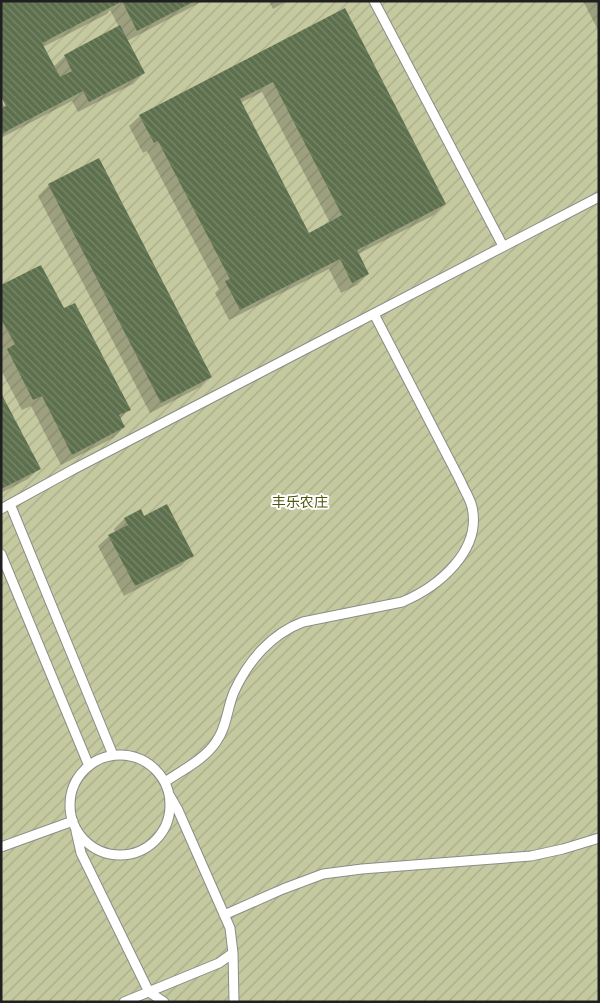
<svg xmlns="http://www.w3.org/2000/svg" width="600" height="1003" viewBox="0 0 600 1003" font-family="Poppins,'Noto Sans SC',sans-serif">
  <style>
    .garden { fill: url(#garden-furrows) }
    .shadow { fill: #0003; fill-rule: evenodd }
    .building { fill: url(#building-back-hatch); fill-rule: evenodd }
    .lines { fill: none; stroke-linecap: round; stroke-linejoin: round }
    .lane-casing { stroke: #898d89; stroke-width: 11 }
    .lane { stroke: #fff; stroke-width: 9 }
    .labels { text-anchor: middle; stroke-width: 4; stroke-linejoin: round; paint-order: stroke }
    .park-label { font-size: 14px; fill: #51550e; stroke: #fff }
  </style>
  <defs>
    <pattern id="garden-furrows" width="10" height="10" patternUnits="userSpaceOnUse" patternTransform="scale(1.25)"><rect width="10" height="10" fill="#c5c99f"/><path d="M-1 1l2-2M0 10L10 0M9 11l2-2" fill="none" stroke="#a9ac88"/></pattern>
    <pattern id="building-back-hatch" width="6" height="6" patternUnits="userSpaceOnUse" patternTransform="scale(1.25)"><rect width="6" height="6" fill="#5d704c"/><path d="M-1 5l2 2M0 0l6 6M5-1l2 2" fill="none" stroke="#7a876e"/></pattern>
  </defs>
  <rect width="100%" height="100%" fill="#e9ede9"/>
  <path class="garden" d="M1,1H599V1002H1Z"/>
  <path class="shadow" d="M1,1H203L127,41L144,73L133,84L78,112L72,101L1,138V100L8,112ZM110,10L119,27L65,56L53,67L43,47L107,14Z
    M269,1H287L273,9Z
    M583,1H599V32Z
    M344,10L445,204L434,215L358,254L368,274L357,285L341,293L329,269L229,320L215,293L219,289L147,151L143,153L129,126L140,116ZM262,92L330,223L308,234L240,103Z
    M98,160L210,376L200,387L150,413L38,196L49,185Z
    M1,287L63,310L129,409L120,419L124,427L113,438L61,465L31,406L22,410L1,370V356L3,354L1,350Z
    M1,396L39,469L28,479L1,493Z
    M144,518L192,555L181,566L124,596L98,546L109,536L115,532L114,529L124,519Z"/>
  <path class="building" d="M1,1H118L119,3L42,43L60,77L72,71L64,55L120,25L145,73L89,102L83,91L1,134V108L6,106L1,97Z
    M122,1H195L137,31Z
    M345,8L446,204L357,250L369,274L352,283L340,259L240,310L225,281L230,279L158,141L154,143L139,115ZM273,82L342,215L309,233L240,99Z
    M99,158L212,377L161,403L48,184Z
    M41,265L64,308L75,303L131,410L119,415L125,427L72,455L42,396L33,400L7,349L15,344L1,319V285Z
    M1,393L41,469L1,489Z
    M167,504L194,556L135,586L108,535L128,525L124,518L141,509L144,516Z"/>
  <g class="lines">
    <g class="lane-casing">
      <path id="lane" d="M374,1L503,246
        M10,504L113,755
        M1,509L74,469L599,197
        M1,554L89,766
        M70 805a50 50 0 1 1 100 0a50 50 0 1 1-100 0Z
        M165,782C182,770 204,760 216,742C227,727 227,708 234,692C248,661 271,634 303,622L402,602C438,587 482,551 472,507C470,498 464,490 461,482L374,314
        M170,796L178,810L230,928L233,953L234,1002
        M76,831L81,853L149,992L164,1002
        M1,847L73,821
        M224,915L283,889L323,874L362,869L531,856L563,849L599,838
        M124,1002L219,963L233,953"/>
    </g>
    <use href="#lane" class="lane"/>
  </g>
  <g class="labels">
    <g class="park-label">
      <text x="300" y="507">丰乐农庄</text>
    </g>
  </g>
  <rect width="600" height="1003" fill="none" stroke="#1f201f" stroke-width="5"/>
</svg>
